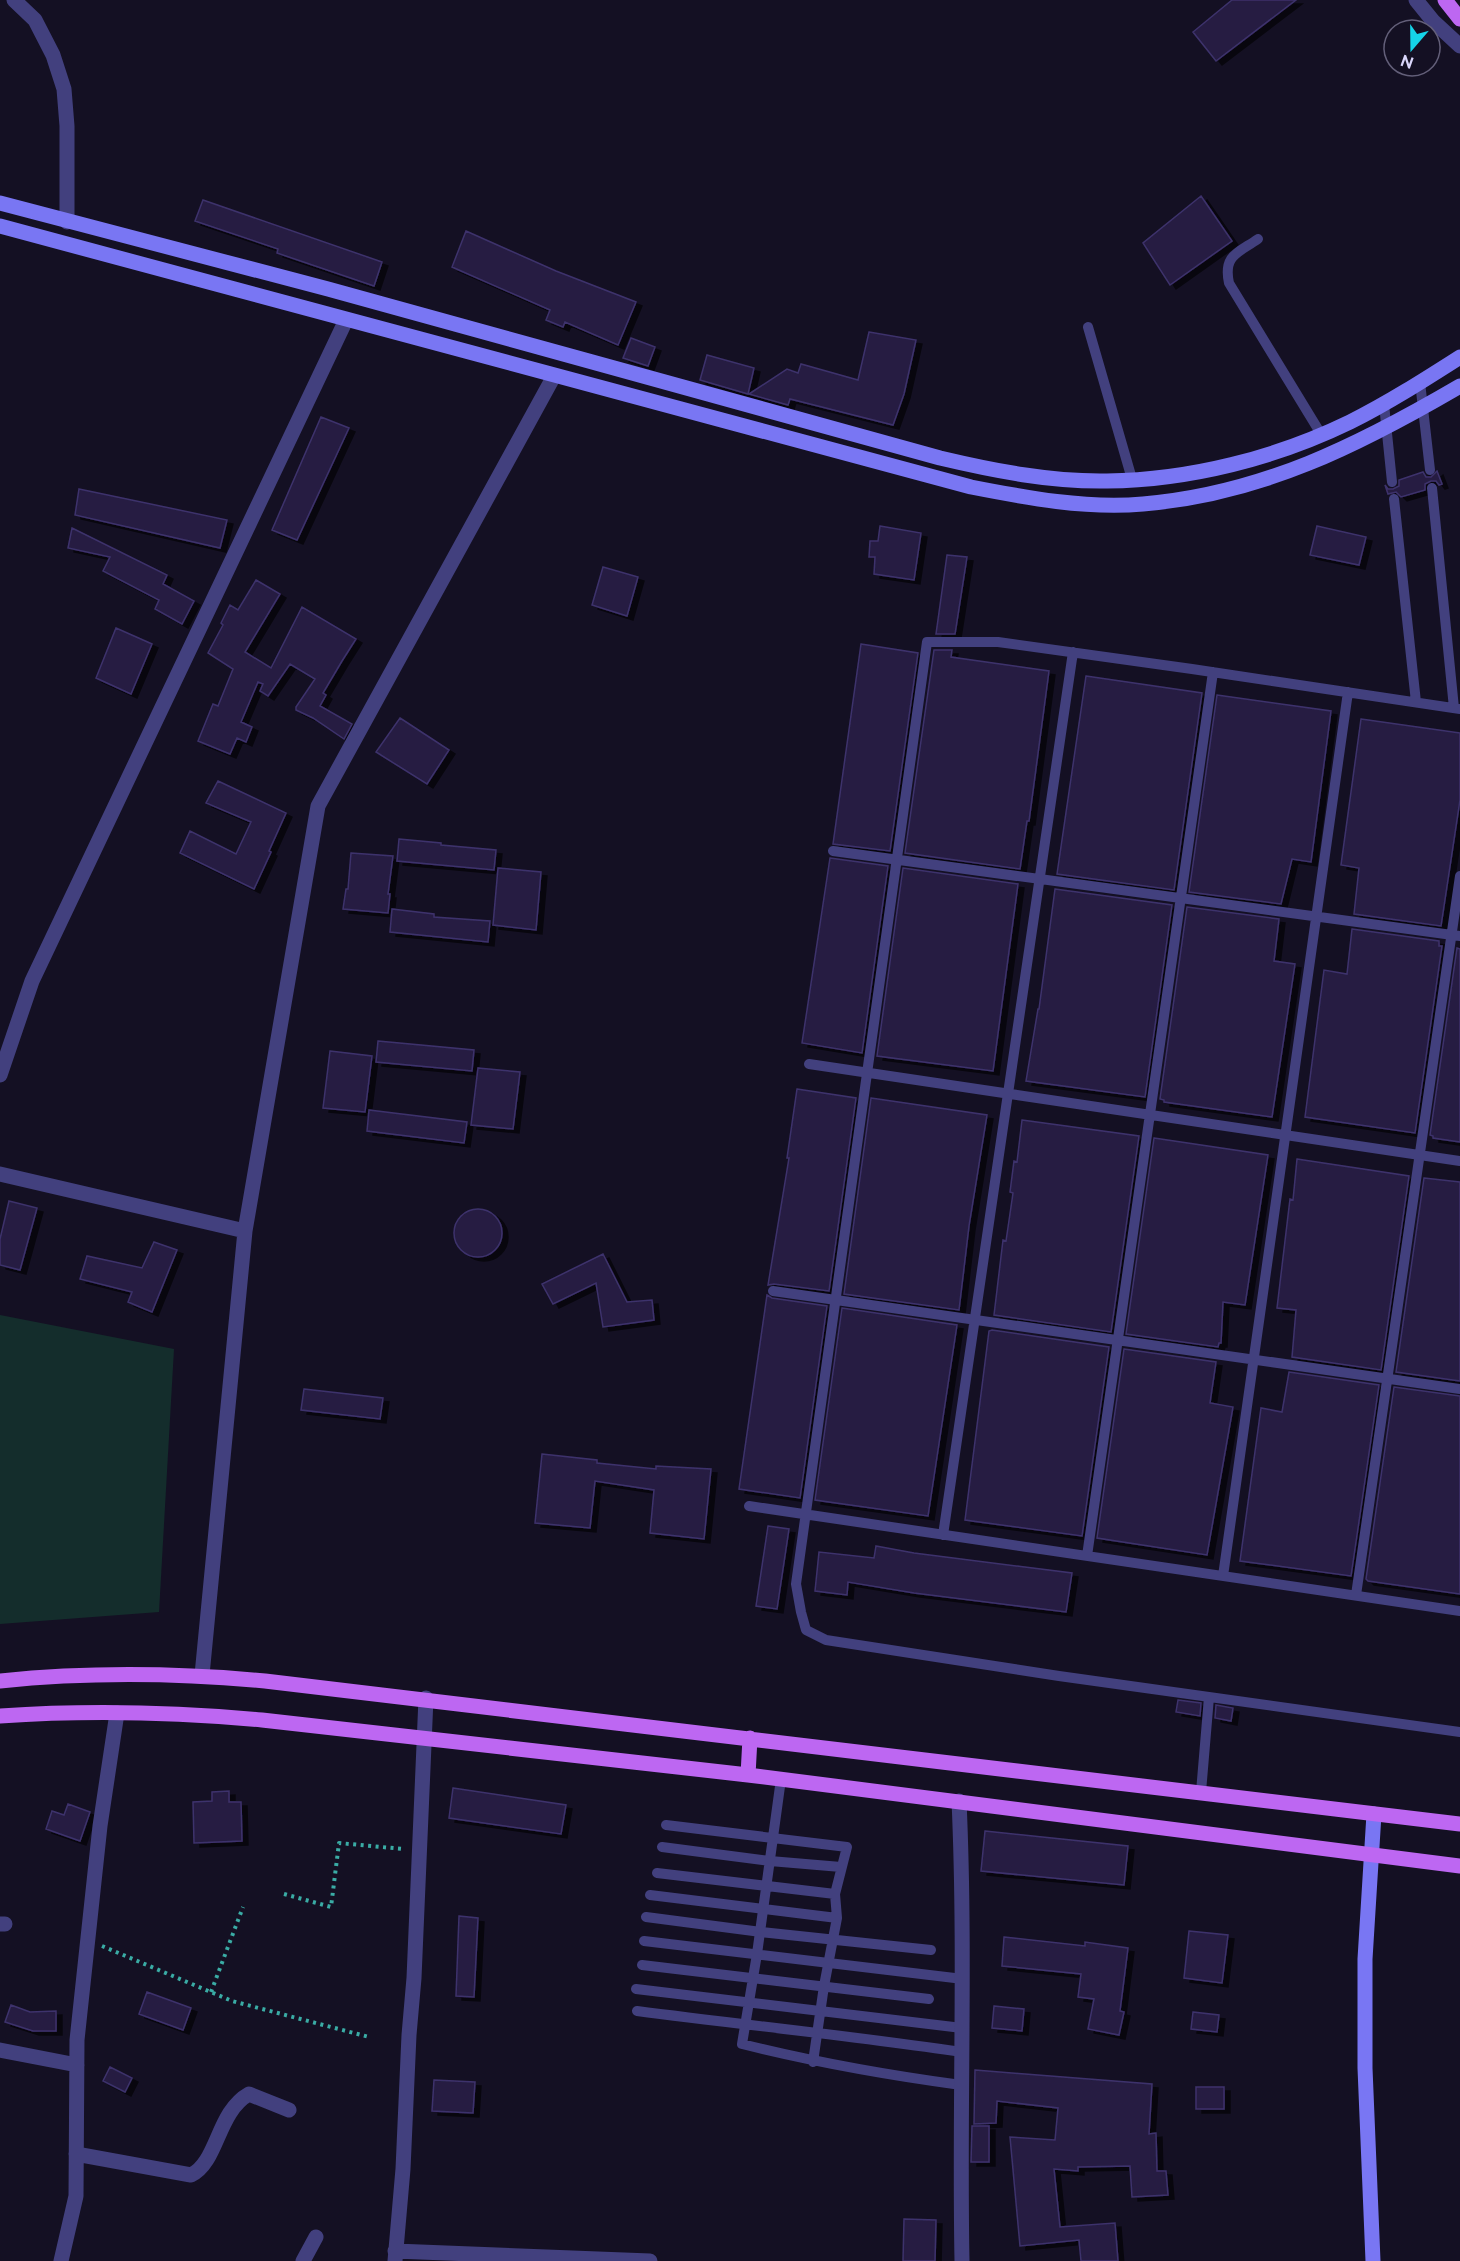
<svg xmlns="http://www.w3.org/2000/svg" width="1460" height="2261" viewBox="0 0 1460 2261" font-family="Raleway,sans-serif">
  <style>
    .green { fill: #142d2c }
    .building { fill: #251e42; stroke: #3e326c; stroke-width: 1.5; filter: url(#shadow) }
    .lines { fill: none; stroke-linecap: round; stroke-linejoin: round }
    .path { stroke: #3aaca5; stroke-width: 4; stroke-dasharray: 3 4.5; stroke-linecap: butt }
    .lane { stroke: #42407e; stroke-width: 10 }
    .street { stroke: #42407e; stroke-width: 15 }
    .secondary { stroke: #7976f3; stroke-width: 15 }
    .primary { stroke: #bd67f2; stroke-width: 15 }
  </style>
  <defs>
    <filter id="shadow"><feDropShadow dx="6" dy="4" stdDeviation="0" flood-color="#0009"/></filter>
  </defs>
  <rect width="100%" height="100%" fill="#141023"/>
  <path class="green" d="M0,1315L174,1349L159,1612L0,1624Z"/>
  <path class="building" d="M1232,0H1296L1216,61L1193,32Z
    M1201,196L1232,241L1170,285L1143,243Z
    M203,200L382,262L374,286L277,253L278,249L195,221Z
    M466,231L556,271L636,302L618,345L565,322L563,327L546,320L550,310L452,267Z
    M869,332L916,340L904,394L893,425L790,399L788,405L749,394L787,369L798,373L801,364L858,380Z
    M631,338L655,347L648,366L623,358Z
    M707,355L754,368L748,394L700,380Z
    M321,417L349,428L297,540L272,530Z
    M1437,471L1442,484L1439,485L1436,481H1431L1425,484V490L1401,497L1396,492L1388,494L1385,485L1388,489H1393L1399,486V480L1423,472L1426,477H1431Z
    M79,489L227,520L220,548L75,515Z
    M880,526L921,533L914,580L874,574L875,557H869L870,541H878Z
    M1317,526L1366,537L1359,565L1310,555Z
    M72,528L167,575L163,584L194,601L182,624L155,609L159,600L103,571L110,557L68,548Z
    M947,555L967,557L955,634H936Z
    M603,567L638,577L627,616L592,605Z
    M256,580L280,594L245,652L271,668L302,607L356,639L342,661L323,693L326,695L320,706L352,724L344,739L313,718L296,710V707L315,679L290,664L268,696L260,691L263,684L258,682L241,722L252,727L246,742L237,738L230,754L198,741L213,704L218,706L233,669L208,653L223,625L221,623L230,605L238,610Z
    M116,628L152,644L131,694L96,678Z
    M861,644L918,653L890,851L833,844Z
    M934,650H952L951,657L1049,671L1029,821H1027L1020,869L905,853Z
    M1086,676L1202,693L1174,890L1057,874Z
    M1217,695L1331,711L1311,862L1292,859L1281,904L1189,892Z
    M400,718L449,750L427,784L376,752Z
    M1361,719L1460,733V800L1441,926L1354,914L1359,868L1341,865Z
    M218,781L286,813L269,851L271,852L254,889L180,853L190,831L236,854L251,822L206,803Z
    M399,839L441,843V845L496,850L494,870L397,861Z
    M351,853L393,856L388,894H390L388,913L343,909L346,889H348Z
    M830,858L888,866L862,1053L802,1043Z
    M498,868L541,872L536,930L493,925Z
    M903,868L1018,884L993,1071L877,1056Z
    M1055,889L1172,905L1145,1097L1026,1081L1038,1009H1039Z
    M1187,907L1279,919L1274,961L1295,964L1272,1117L1164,1102V1100L1160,1099Z
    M392,909L434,914V917L490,921L488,942L390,932Z
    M1352,929L1439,941V946H1442L1415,1133L1305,1117L1324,970L1347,974Z
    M1457,948L1460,949V1142L1433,1138V1136L1430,1135Z
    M378,1041L474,1050L472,1071L376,1062Z
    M330,1051L372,1056L365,1112L323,1108Z
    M478,1068L520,1072L513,1129L471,1125Z
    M797,1089L856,1098L829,1291L774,1284L768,1285L789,1158H787Z
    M871,1098L987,1115L969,1226L959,1310L844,1294Z
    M369,1110L467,1122L464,1143L367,1131Z
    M1022,1120L1139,1136L1111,1332L994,1315L1003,1240L1006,1241L1013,1193L1010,1192L1014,1161L1017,1162Z
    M1154,1138L1268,1155L1245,1305L1223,1302L1221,1343H1219L1218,1347L1126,1334Z
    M1297,1159L1409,1176L1381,1370L1292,1357L1296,1310L1277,1308L1290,1199L1293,1200Z
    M1424,1178L1460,1182V1381L1396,1372Z
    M9,1201L37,1208L20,1270L0,1265V1239Z
    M454 1233a24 24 0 1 1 48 0a24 24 0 1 1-48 0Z
    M154,1242L177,1250L152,1312L128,1302L132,1292L80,1279L87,1256L142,1268Z
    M603,1254L627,1302L652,1300L654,1320L603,1327L596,1283L553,1304L542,1284Z
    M767,1295L772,1298L827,1306L800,1498L739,1489Z
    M842,1308L957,1325L928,1516L815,1500Z
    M992,1330L1109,1347L1082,1536L965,1520L989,1331Z
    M1124,1349L1216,1362L1210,1403L1233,1407L1207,1555L1097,1538Z
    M1289,1372L1379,1385L1351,1576L1240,1561L1261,1408L1282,1412Z
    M1394,1387L1460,1396V1594L1368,1581L1366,1579Z
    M304,1389L383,1398L380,1419L301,1410Z
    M542,1454L597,1460V1463L656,1469V1466L711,1469L704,1539L650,1533L654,1490L595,1481L590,1528L535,1523Z
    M768,1526L789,1529L777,1609L756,1606Z
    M876,1546L914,1553L1072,1573L1066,1612L914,1593L848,1582L847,1595L815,1591L819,1552L874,1558Z
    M1178,1700L1201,1703L1200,1716L1176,1712Z
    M1216,1705L1233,1708L1231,1721L1215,1718Z
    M453,1788L566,1805L561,1834L449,1818Z
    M229,1791V1802H241L242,1841L194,1843L193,1802L212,1801V1792Z
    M68,1804L90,1812L80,1841L46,1829L52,1811L64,1815Z
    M985,1831L1128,1846L1124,1885L981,1871Z
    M459,1916L478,1918L474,1997L456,1996Z
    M1189,1931L1228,1935L1222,1983L1184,1978Z
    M1004,1937L1085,1946V1942L1128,1948L1120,2011L1124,2012L1119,2035L1088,2029L1094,1999L1078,1997L1081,1974L1002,1966Z
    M147,1992L191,2008L183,2030L139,2014Z
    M11,2005L30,2012L56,2011V2031H33L5,2022Z
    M994,2006L1024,2009L1022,2031L992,2028Z
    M1193,2012L1219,2015L1217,2032L1191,2029Z
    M110,2067L132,2078L125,2092L103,2081Z
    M975,2070L1152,2084L1149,2134L1156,2133L1157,2171H1166L1168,2195L1132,2197L1130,2166L1078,2167V2171L1054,2169L1060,2227L1115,2223L1118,2261H1081L1079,2240L1020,2246L1010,2137L1055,2140L1058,2108L997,2101L996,2123L974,2124Z
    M434,2080L475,2082L473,2113L432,2111Z
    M1196,2087H1224V2109H1196Z
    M972,2126H989V2162H971Z
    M904,2219L936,2220L935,2261H903Z"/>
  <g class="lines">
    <path class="path" d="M284,1894L331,1907L339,1843L403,1849
      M102,1946L232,2001L369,2037
      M211,1992L243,1907"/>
    <path class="lane" d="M1258,239C1238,253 1223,255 1229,283L1321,434
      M1088,327L1132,479
      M1420,382L1430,470
      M1384,404L1392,482
      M1432,488L1454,708
      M1394,499L1416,702
      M1460,709L1192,669L998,642H927L796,1584L801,1612L806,1630L826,1640L1059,1676L1460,1732
      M833,851L1460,936
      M809,1064L1460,1161
      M773,1291L1460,1389
      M749,1506L1460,1611
      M943,1535L1073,652
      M1087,1556L1213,672
      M1223,1576L1348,692
      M1356,1595L1460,876
      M781,1779L757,1954L742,2044C814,2062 887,2075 961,2085
      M1201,1792L1209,1697
      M666,1825L847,1847L835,1894L837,1918L824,1986L813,2062
      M662,1847L770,1861L841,1867
      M657,1873L835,1894
      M650,1895L837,1918
      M646,1917L761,1932L931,1950
      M644,1941L963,1979
      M642,1965L929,1999
      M636,1989L962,2028
      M637,2011C745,2025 853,2036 962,2052"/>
    <path class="street" d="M14,0L35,20L53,55L64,89L67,126V222
      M1416,0L1433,21L1460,46
      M0,1075L32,981L346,320
      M0,1174L245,1231L318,806L554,376
      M202,1675L245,1231
      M959,1801C966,1955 959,2108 962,2261
      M0,1924H5
      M0,2050L77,2065
      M76,2154L191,2175C218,2162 217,2112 249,2094L289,2110
      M395,2251L650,2261
      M61,2261L76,2196L77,2040L100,1826L117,1713
      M303,2261L316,2237
      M395,2261L403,2169L409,2035L414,1978L426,1698"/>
    <path class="secondary" d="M0,203L328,289L940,458C995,471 1051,482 1107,481C1190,480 1276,458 1350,422C1388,403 1424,380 1460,357
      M0,226L971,487C1027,498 1086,509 1143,504C1262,494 1359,445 1460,386
      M1373,2261L1365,2068V1959L1374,1814"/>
    <path class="primary" d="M1445,0L1460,19
      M0,1681C88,1672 177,1673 265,1681L1460,1824
      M0,1716C87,1710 175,1712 262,1720L748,1775L1460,1866
      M748,1775L750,1738"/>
  </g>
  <g transform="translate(1412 48) rotate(200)"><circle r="28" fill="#141023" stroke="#635f79" stroke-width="1.5"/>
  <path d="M0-4.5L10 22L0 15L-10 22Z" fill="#15d4e9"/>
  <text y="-9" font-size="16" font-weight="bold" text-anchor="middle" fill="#dad6fb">N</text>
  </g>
</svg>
